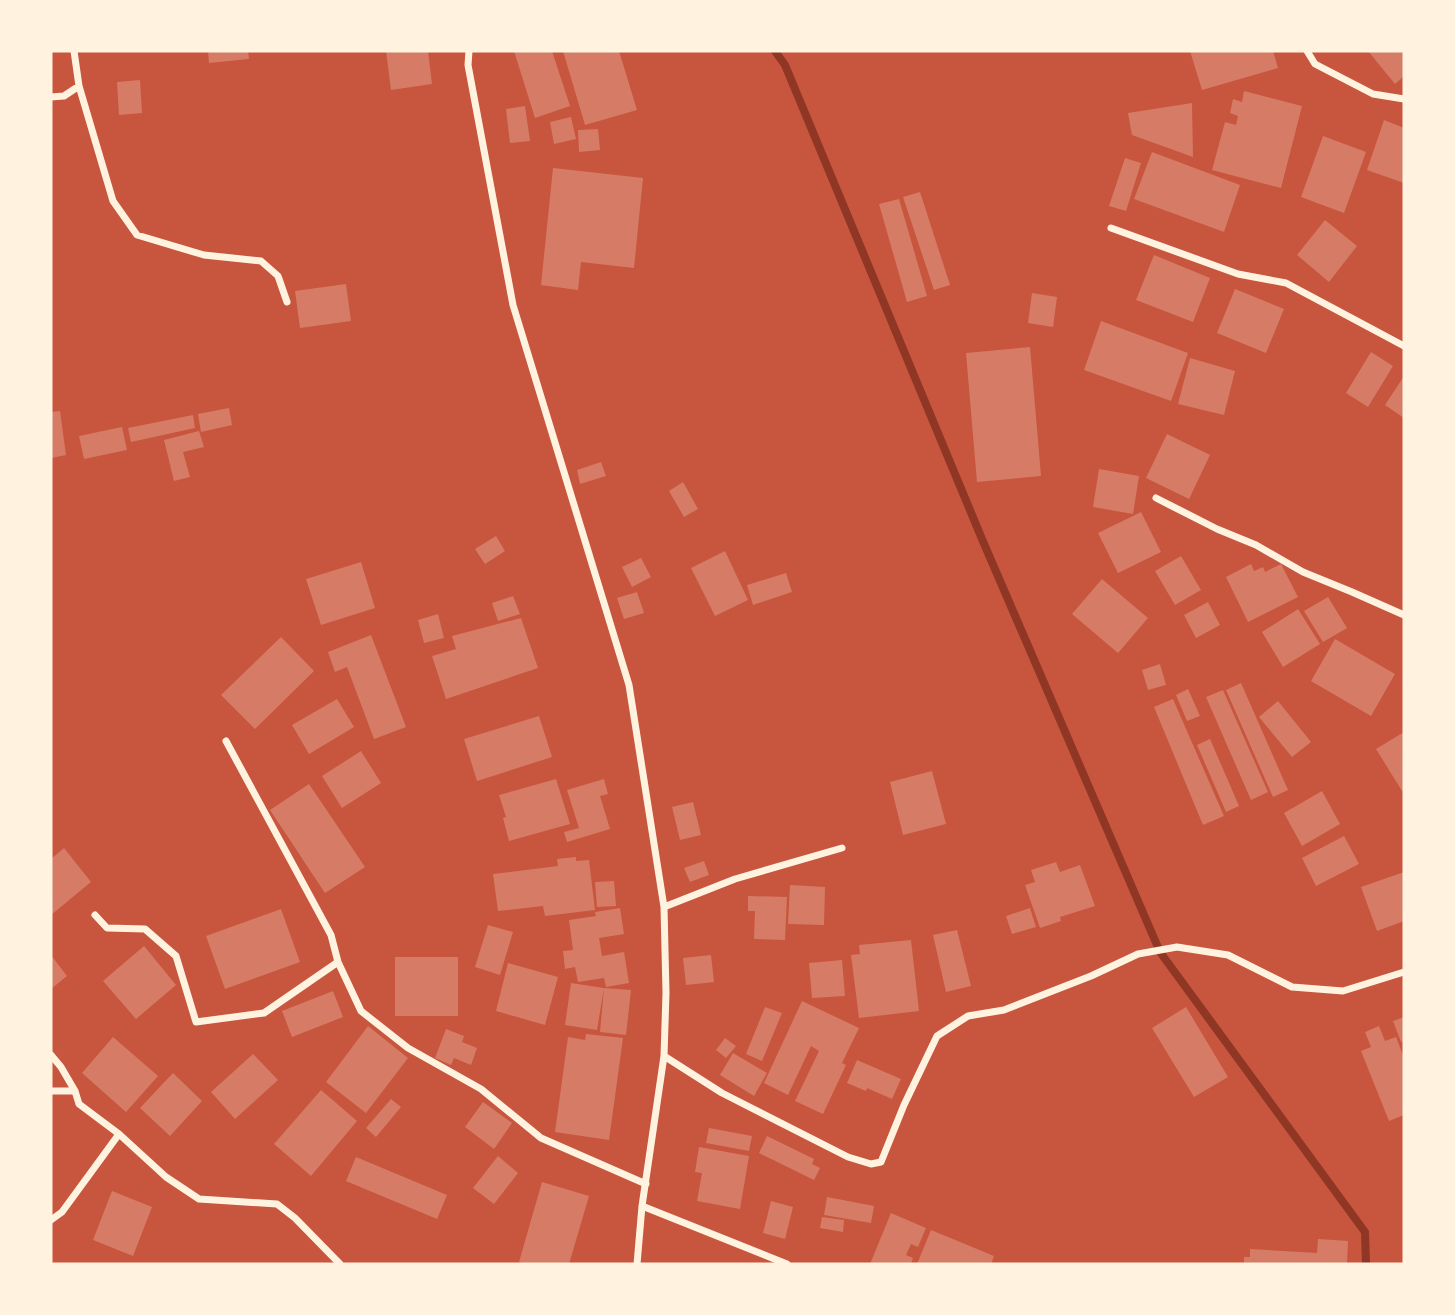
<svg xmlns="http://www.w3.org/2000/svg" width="1455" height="1315" viewBox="0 0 1455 1315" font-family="'DM Sans',sans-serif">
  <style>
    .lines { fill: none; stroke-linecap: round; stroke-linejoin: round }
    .stream { stroke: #8f3625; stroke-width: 8 }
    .building { fill: #d67c66 }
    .minor { stroke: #fff3e0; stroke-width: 7 }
  </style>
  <rect width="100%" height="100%" fill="#c8553d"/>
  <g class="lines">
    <path class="stream" d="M775,51L785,65L982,539L1160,952L1365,1232L1366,1264"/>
  </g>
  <path class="building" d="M208,51H248L249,59L209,63Z
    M386,51H428L432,84L391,90Z
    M514,51H552L570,106L535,118Z
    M563,51H619L637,110L585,125Z
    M1190,51H1273L1278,68L1202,90Z
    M1368,51H1404V76L1395,84Z
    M140,80L142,113L119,115L117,82Z
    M1244,91L1302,106L1281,188L1212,170L1225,122L1236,125L1238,116L1230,113L1233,99L1242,102Z
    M1192,103L1193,157L1132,135L1128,113Z
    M525,106L530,141L510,143L506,109Z
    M571,117L576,139L554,144L550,122Z
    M1384,120L1404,128V183L1367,170Z
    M598,129L600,150L579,152L578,130Z
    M1323,136L1366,152L1344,213L1301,197Z
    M1152,152L1240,185L1224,232L1134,199Z
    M1125,158L1141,163L1126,211L1109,206Z
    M553,168L643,178L634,268L581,262L578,290L541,285Z
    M920,192L950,285L934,290L903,197Z
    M899,199L927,296L907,302L879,204Z
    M1325,220L1357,246L1329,282L1297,255Z
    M1154,255L1210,278L1193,322L1136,300Z
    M346,284L351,321L300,328L295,291Z
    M1235,289L1284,309L1266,353L1217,333Z
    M1032,293L1057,297L1053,327L1028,323Z
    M1101,321L1188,353L1171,401L1084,370Z
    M1030,347L1041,476L977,482L966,353Z
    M1371,352L1393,366L1368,407L1346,393Z
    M1190,358L1235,371L1224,415L1178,404Z
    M1404,376V418L1385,405Z
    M229,408L232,425L201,432L198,414Z
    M60,411L66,455L51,458V412Z
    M193,415L195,428L131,442L128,428Z
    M122,427L127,450L84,459L79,436Z
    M199,431L204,447L183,452L190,477L174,481L164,440Z
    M1167,434L1210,455L1189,499L1146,478Z
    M601,462L606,476L580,484L577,470Z
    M1099,469L1139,476L1133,514L1093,507Z
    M683,482L698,509L684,517L669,491Z
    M1141,512L1161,552L1118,573L1098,533Z
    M496,536L505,551L485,564L475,549Z
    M725,551L748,600L715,616L691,568Z
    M1181,556L1201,590L1175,605L1155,571Z
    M641,558L651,577L632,587L622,567Z
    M361,562L375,608L321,625L306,579Z
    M1251,564L1254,571L1263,567L1265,572L1281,564L1298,597L1248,622L1226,577Z
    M786,573L792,592L753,605L747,585Z
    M1102,579L1148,618L1118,653L1072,614Z
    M637,592L644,613L624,619L617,598Z
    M513,596L520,614L498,621L492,603Z
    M1328,597L1347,628L1323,642L1304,611Z
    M1208,602L1220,625L1196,638L1184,615Z
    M1298,609L1320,644L1283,667L1262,632Z
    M438,614L444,638L424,643L418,620Z
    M521,618L538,668L446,699L432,656L456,649L452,636Z
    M371,635L406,727L374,739L347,667L335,672L328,652Z
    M281,637L314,671L255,729L221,695Z
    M1335,639L1395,674L1371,716L1311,681Z
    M1160,664L1166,685L1148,690L1142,670Z
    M1241,683L1288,790L1273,797L1226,690Z
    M1188,689L1200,716L1187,721L1176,695Z
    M1223,690L1268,792L1251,800L1206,697Z
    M337,699L354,727L309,754L292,725Z
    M1173,699L1224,816L1203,825L1154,707Z
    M1278,701L1311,742L1292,757L1259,717Z
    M539,716L552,757L477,781L464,739Z
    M1404,732V789L1402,791L1376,749Z
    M1210,739L1239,806L1226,812L1197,745Z
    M361,751L381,783L342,808L322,776Z
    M932,771L946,824L903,835L890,782Z
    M556,779L570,824L509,841L503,818L506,817L499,795Z
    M604,779L608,794L600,796L610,829L567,842L564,832L579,828L567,790Z
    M309,784L365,867L325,893L270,810Z
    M1322,791L1340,824L1302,846L1284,813Z
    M693,802L701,835L680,840L672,807Z
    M1344,836L1359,864L1316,886L1302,858Z
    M64,848L91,882L51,915V859Z
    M576,857V861L589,860L595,910L545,916L543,906L498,911L493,874L558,866L557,859Z
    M704,861L709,875L690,882L684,868Z
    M1056,862L1060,872L1080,865L1095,906L1060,917L1061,921L1040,928L1025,885L1035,882L1031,870Z
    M1404,872V921L1377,931L1361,887Z
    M614,881L616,906L597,907L595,882Z
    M790,885L825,887L824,925L788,924Z
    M748,896L787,897L785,940L754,939L755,911H748Z
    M620,908L624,934L599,938L602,956L624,952L629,983L606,987L604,978L578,982L575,967L565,969L563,951L573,950L569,920L596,916L595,912Z
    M1030,908L1036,927L1012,934L1006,916Z
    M281,909L300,962L225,989L206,936Z
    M488,925L513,932L500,975L475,967Z
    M957,930L971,986L946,992L933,935Z
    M911,940L919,1011L859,1018L851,955L860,954L859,945Z
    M144,946L176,985L136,1019L103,981Z
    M51,955L67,976L51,989Z
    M711,955L714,982L686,985L683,958Z
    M395,957H458V1016H395Z
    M842,960L845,996L812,998L809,963Z
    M508,963L558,977L545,1025L496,1011Z
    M571,983L604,988L597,1030L565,1025Z
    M604,988L631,990L626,1035L600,1032Z
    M333,991L343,1017L292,1037L282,1011Z
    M802,1001L859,1028L842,1063L846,1065L823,1114L795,1101L819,1051L811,1046L788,1095L764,1083Z
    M765,1007L782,1013L762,1061L746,1054Z
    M1186,1007L1228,1077L1194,1097L1152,1028Z
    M1404,1017V1041L1401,1042L1393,1021Z
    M368,1026L408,1058L366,1113L326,1082Z
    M1379,1026L1385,1041L1396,1037L1404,1058V1115L1389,1121L1361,1051L1371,1047L1365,1032Z
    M446,1029L464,1036L462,1042L477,1048L471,1065L454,1058L451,1065L435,1058Z
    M586,1034L623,1038L609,1140L555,1132L568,1037L585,1040Z
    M113,1037L158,1076L126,1112L82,1073Z
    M725,1038L736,1046L726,1058L716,1050Z
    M733,1053L767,1073L754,1096L720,1075Z
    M253,1054L278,1080L235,1119L211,1092Z
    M857,1060L901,1079L892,1099L867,1088L866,1091L847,1083Z
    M173,1073L202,1101L170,1136L140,1108Z
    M321,1090L357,1121L311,1176L274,1144Z
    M391,1099L401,1107L376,1137L366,1128Z
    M483,1102L512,1123L494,1149L465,1127Z
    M709,1128L752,1136L749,1151L706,1143Z
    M767,1136L814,1159L812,1164L820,1168L814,1180L759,1153Z
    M699,1147L749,1156L740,1209L697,1201L702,1173L695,1172Z
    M498,1156L518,1173L494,1204L473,1188Z
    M356,1157L447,1195L437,1219L346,1181Z
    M542,1182L589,1196L569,1264H525L519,1262Z
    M112,1191L152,1207L133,1256L93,1240Z
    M827,1197L874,1206L871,1223L824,1215Z
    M771,1201L793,1207L785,1239L763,1233Z
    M891,1213L926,1228L918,1247L911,1244L906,1255L913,1258L911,1264H870Z
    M822,1217L844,1220L843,1232L820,1228Z
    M931,1230L994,1256L991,1264H917Z
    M1318,1239L1348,1241L1347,1264H1244V1257H1250V1249L1317,1253Z"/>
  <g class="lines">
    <path class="minor" d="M469,51L468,65L513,305L629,685L664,907L666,993L664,1056L642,1206L637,1264
      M1307,51L1315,64L1373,94L1404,99
      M79,86L113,201L137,235L204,255L261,261L278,276L287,302
      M51,97L64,96L79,86L74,51
      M1111,228L1238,274L1286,283L1404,346
      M1156,498L1217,529L1256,545L1303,572L1352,592L1404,615
      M226,741L331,935L338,962L361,1011L408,1048L481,1089L541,1138L646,1184
      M664,907L735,879L842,848
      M95,915L107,928L145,929L176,956L196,1022L264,1013L338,962
      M51,1055L61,1067L75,1091L79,1104L119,1134L166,1177L199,1199L277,1204L295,1218L340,1264
      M664,1056L722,1093L848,1157L871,1164L881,1162L904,1105L937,1036L968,1016L1004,1010L1091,976L1138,954L1177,947L1228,955L1292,987L1343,991L1404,972
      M51,1091H75
      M642,1206L787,1264
      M51,1220L62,1212L119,1134"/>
  </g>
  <rect width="1455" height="1315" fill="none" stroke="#fff3e0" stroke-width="105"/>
</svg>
